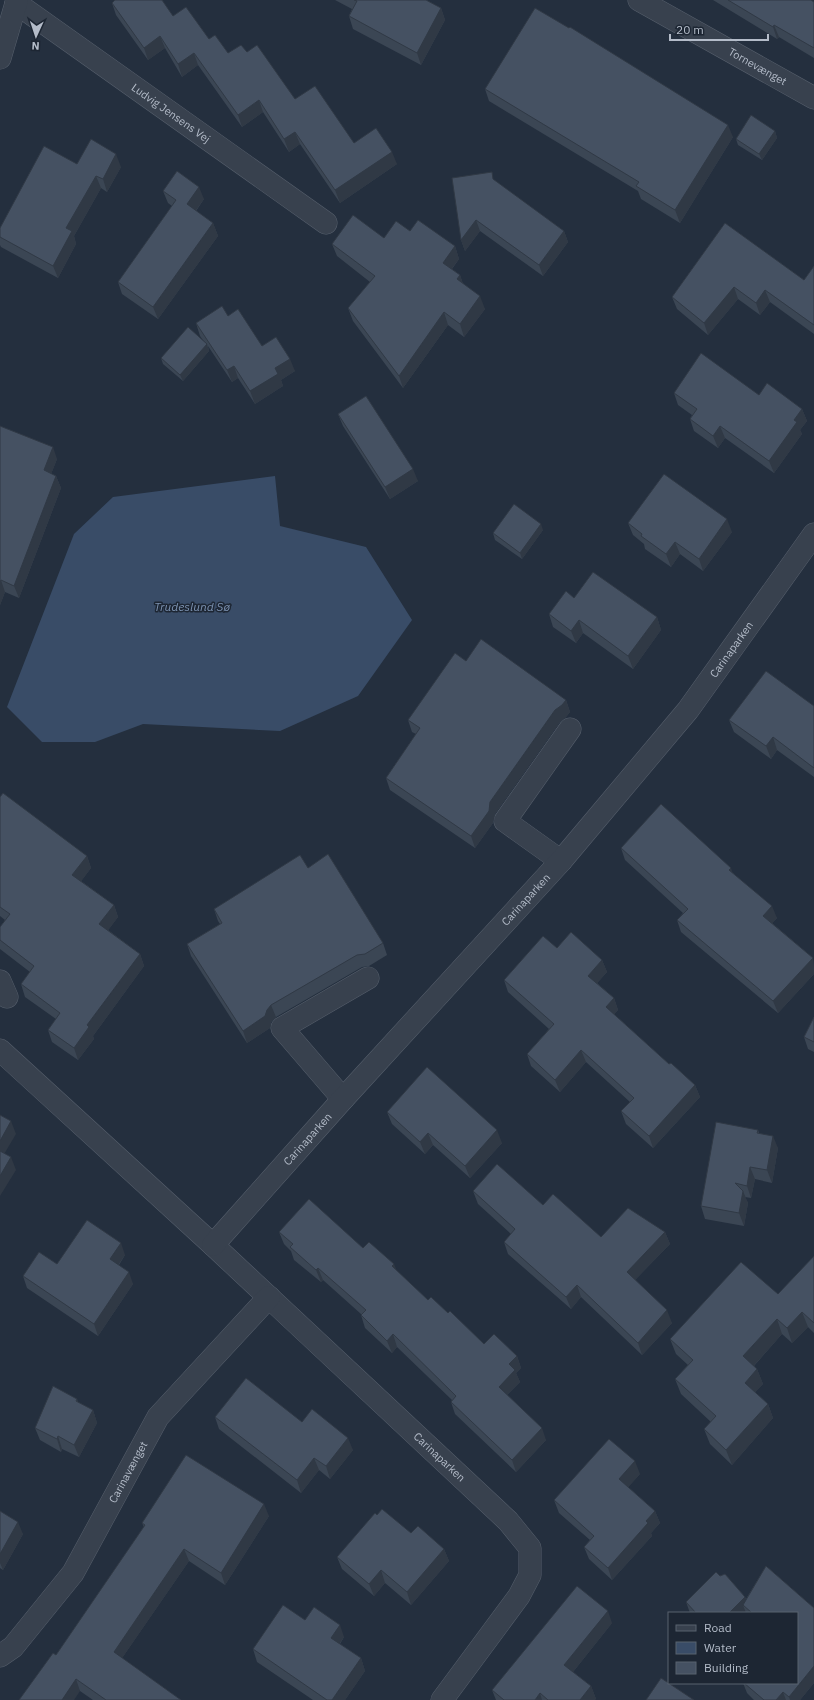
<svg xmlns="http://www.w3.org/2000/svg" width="814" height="1700" viewBox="0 0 814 1700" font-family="'IBM Plex Sans',sans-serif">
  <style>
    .water { fill: #394c67 }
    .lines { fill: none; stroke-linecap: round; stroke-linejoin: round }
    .minor-casing { stroke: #565f6c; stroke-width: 23 }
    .minor { stroke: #38414e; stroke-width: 22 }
    .wall { fill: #3b4654 }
    .shaded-wall { fill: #303945 }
    .building { fill: #455162; stroke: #303945 }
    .labels { text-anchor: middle; stroke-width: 3; stroke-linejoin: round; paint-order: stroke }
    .street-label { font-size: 11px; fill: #b4bcc9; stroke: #1d2633 }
    .water-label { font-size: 12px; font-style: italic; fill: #7c92b1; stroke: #1d2633 }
  </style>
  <rect width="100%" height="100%" fill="#242f3e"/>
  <path class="water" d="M275,476L280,526L366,547L412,620L358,696L280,731L143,724L95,742H42L7,707L74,534L113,497Z"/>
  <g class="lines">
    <g class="minor-casing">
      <g id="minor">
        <path id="s1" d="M639,0L814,98"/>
        <path id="s2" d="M16,3L326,223"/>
        <path d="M0,58L17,0"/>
        <path d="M561,861L505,821L570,729"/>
        <path d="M0,981L7,997"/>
        <path id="s3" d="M0,1050L213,1245L508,1521L530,1548V1575L519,1596L442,1700"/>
        <path d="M343,1099L282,1028L368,978"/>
        <path id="s4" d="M213,1245L343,1099L561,861L688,710L814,534"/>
        <path id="s5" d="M0,1656L13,1647L73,1573L158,1417L269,1297"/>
      </g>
    </g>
    <use href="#minor" class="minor"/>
  </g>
  <path class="wall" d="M335,0H426L441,8L445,20L421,65L353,29L349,16L352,9Z
    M713,0H811L814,2V58L779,37L777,39Z
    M112,3L173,16L209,39L228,53L247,52L295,99L354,143L397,164L340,203L300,144L289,152L263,112L242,127L198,65L182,77L165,48L148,60L116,15Z
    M485,89L733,137L680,223L641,199L638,191L489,101Z
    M775,131L777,138L762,160L738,145L736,139Z
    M77,164L121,167L107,192L101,188L74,236L76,244L58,278L1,247L0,245V228Z
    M495,181L564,231L568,242L543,276L480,231L465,251L461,240Z
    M163,191L204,199L196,211L213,223L218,236L158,319L122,294L118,282L172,206L168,203Z
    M725,223L804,280L814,266V334L770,302L760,315L738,299L708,335L677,309L672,297Z
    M410,231L455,246L459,259L452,269L460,275L463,284L485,309L464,337L448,325L403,388L353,321L348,308L370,282L337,256L332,244L384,238Z
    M228,316L262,346L295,371L281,380L283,386L255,404L238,378L232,382L208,346L209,351L183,381L163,364L161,358L205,343L200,336L196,323Z
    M674,393L759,395L802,409L807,421L800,430L802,434L774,473L725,438L718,448L694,431L690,419L692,415L678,405Z
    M338,414L418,481L390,499L343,426Z
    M0,426L57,459L51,474L56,476L61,488L19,598L5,592L0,605Z
    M628,523L732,532L703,571L680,554L671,567L645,549L644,544L633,535Z
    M543,530L522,559L495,540L493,533Z
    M574,598L657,617L661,630L633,669L583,633L576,643L553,627L549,614Z
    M466,661L566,700L570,712L566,717L560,722L495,814L493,823L475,848L390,790L386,778L416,734L412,732L408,720Z
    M814,706V777L777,750L771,759L734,732L729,720Z
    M0,797L87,856L91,868L81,881L114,905L118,917L108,930L140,954L144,966L93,1036L94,1039L78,1060L52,1042L48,1030L56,1019L25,997L21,984L30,972L0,949V927L5,920L0,916Z
    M621,848L733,873L777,918L772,923L813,958L814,974L778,1013L681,932L677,920L683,913L625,860Z
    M308,868L383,943L387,955L369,966L362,967L276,1017L271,1022L270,1028L247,1043L191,956L187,944L220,924L218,921L214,909Z
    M557,948L602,960L607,972L597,983L614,998L618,1010L614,1014L669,1064L695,1085L700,1097L653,1148L626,1124L621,1111L630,1102L586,1062L560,1092L531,1066L527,1054L549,1029L508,992L504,980Z
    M814,1017V1052L808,1049L804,1037Z
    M387,1112L502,1143L470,1178L433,1145L425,1154L392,1124Z
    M758,1130L759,1133L778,1148L772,1183L755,1179L751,1198L745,1197L748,1203L744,1226L705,1219L701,1206Z
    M473,1191L543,1205L601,1237L665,1232L670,1244L635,1280L672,1323L642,1355L581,1297L571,1309L508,1254L504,1242L511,1234L478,1204Z
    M279,1232L363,1248L397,1271L428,1300L448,1313L484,1344L517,1356L521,1368L516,1373L520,1382L507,1395L546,1440L516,1472L455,1414L451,1402L452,1400L397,1347L392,1353L365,1328L361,1315V1314L323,1280L321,1282L294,1260L291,1251L284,1244Z
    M125,1255L119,1265L133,1284L98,1336L27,1288L23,1276L57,1264Z
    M814,1257V1333L808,1327L792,1343L782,1334L754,1366L757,1369L763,1384L755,1392L768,1404L773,1418L732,1465L710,1444L704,1429L711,1422L681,1394L675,1379L688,1365L676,1354L670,1339L778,1294Z
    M77,1399L78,1403L93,1410L97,1423L79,1457L62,1449L61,1452L40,1440L35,1428Z
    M215,1417L302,1422L353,1450L330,1479L319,1470L301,1493L219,1429Z
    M640,1474L628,1487L655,1511L660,1523L651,1533L652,1536L612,1580L589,1559L584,1547L590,1540L559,1513L554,1500Z
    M0,1511L23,1534L3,1570L0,1568Z
    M377,1515L411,1533L444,1549L449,1561L411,1605L385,1583L374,1596L342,1569L337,1557Z
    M269,1516L225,1585L189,1561L122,1658L181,1700H93L80,1691L56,1655L144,1527L142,1523Z
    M766,1566L814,1608V1683L800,1700H754L747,1693L743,1683H797V1613H690L686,1602L716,1572L720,1576L725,1574L745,1597L746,1599Z
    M305,1620L344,1637L340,1644L361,1658L365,1671L345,1700H313L257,1662L253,1649Z
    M612,1623L573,1672L591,1686L596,1699L594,1700H496L492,1690Z"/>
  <path class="shaded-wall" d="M441,8L445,20L421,65L417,53Z
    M774,25L779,37L777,39L773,27Z
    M160,36L165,48L148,60L144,48Z
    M194,53L198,65L182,77L178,64Z
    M259,100L263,112L242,127L238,115Z
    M728,125L733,137L680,223L675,210Z
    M775,131L777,138L762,160L759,154Z
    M295,132L300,144L289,152L284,139Z
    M392,152L397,164L340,203L335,190Z
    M116,154L121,167L107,192L103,179Z
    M96,176L101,188L74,236L76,244L58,278L53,266L66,228Z
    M199,187L204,199L191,217L187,204Z
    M476,220L480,231L465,251L461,240Z
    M213,223L218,236L158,319L153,307Z
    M564,231L568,242L543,276L539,265Z
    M455,246L459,259L447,275L443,263Z
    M460,275L464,287L457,279Z
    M734,287L738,299L708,335L704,323Z
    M765,290L770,302L760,315L756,303Z
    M480,296L485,309L464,337L460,324Z
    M444,312L448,325L403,388L399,376Z
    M207,344L209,351L183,381L180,375Z
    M290,359L295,371L281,380L283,386L255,404L250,391L275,368Z
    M234,366L238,378L232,382L227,370Z
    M802,409L807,421L800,430L802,434L774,473L769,461L794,420Z
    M720,426L725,438L718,448L713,436Z
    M53,447L57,459L48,482L44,470Z
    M413,469L418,481L390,499L385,487Z
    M56,476L61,488L19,598L14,586Z
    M727,519L732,532L703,571L699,559Z
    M541,524L543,530L522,559L520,553Z
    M675,542L680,554L671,567L666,554Z
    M1,580L5,592L0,605V582Z
    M657,617L661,630L633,669L628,656Z
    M579,620L583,633L576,643L571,631Z
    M566,700L570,712L566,717L560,722L495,814L493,823L475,848L471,836L490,802L555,710Z
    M773,737L777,750L771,759L766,746Z
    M87,856L91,868L77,887L72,875Z
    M731,868L735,880L729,870Z
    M114,905L118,917L104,936L99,924Z
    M772,906L777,918L768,928L763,916Z
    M140,954L144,966L93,1036L94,1039L78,1060L74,1048L87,1025Z
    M813,958L814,974L778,1013L773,1001Z
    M602,960L607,972L593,988L588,976Z
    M614,998L618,1010L610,1019L606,1007Z
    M271,1005L276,1017L271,1022L270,1028L247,1043L243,1031Z
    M581,1050L586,1062L560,1092L555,1080Z
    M695,1085L700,1097L653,1148L649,1136Z
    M11,1121L16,1134L0,1161V1141Z
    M497,1130L502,1143L470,1178L465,1166Z
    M428,1133L433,1145L425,1154L420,1142Z
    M773,1136L778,1148L772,1183L767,1170Z
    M11,1157L16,1170L0,1196V1176Z
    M750,1167L755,1179L751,1198L747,1186Z
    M743,1191L748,1203L744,1226L739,1213Z
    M665,1232L670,1244L631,1284L627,1272Z
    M121,1243L125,1255L114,1271L110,1259Z
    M394,1264L399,1276L392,1266Z
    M318,1268L323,1280L321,1282L316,1270Z
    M129,1272L133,1284L98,1336L94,1324Z
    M577,1285L581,1297L571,1309L566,1297Z
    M667,1310L672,1323L642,1355L638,1343Z
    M802,1312L808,1327L792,1343L787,1328Z
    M777,1319L782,1334L749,1371L743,1356Z
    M393,1334L397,1347L392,1353L387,1341Z
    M517,1356L521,1368L516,1373L520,1382L503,1399L499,1387L509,1364Z
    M757,1369L763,1384L750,1398L745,1383Z
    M768,1404L773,1418L732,1465L726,1450Z
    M93,1410L97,1423L79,1457L74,1445Z
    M542,1428L546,1440L516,1472L512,1460Z
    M58,1436L62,1449L61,1452L57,1439Z
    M348,1438L353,1450L330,1479L326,1466Z
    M314,1458L319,1470L301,1493L297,1480Z
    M635,1461L640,1474L624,1492L619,1479Z
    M264,1504L269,1516L225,1585L221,1573Z
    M655,1511L660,1523L651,1533L652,1536L612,1580L608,1568L646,1521Z
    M18,1522L23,1534L3,1570L0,1563V1554Z
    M184,1549L189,1561L118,1664L114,1652Z
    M444,1549L449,1561L411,1605L407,1592Z
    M381,1570L385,1583L374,1596L369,1584Z
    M745,1597L750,1609L743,1605L746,1613H729Z
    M608,1611L612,1623L569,1677L564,1665Z
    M340,1625L344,1637L335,1650L331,1638Z
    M361,1658L365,1671L345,1700H332Z
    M814,1666V1683L800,1700H790L789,1697Z
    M76,1679L80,1691L74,1700H62Z
    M591,1686L596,1699L594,1700H580Z
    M783,1692L786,1700H776Z
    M540,1693L542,1700H535Z"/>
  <path class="building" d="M115,0H162L173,16L186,7L209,39L215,35L228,53L241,45L247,52L257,45L295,99L315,86L354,143L376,128L392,152L335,190L295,132L284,139L259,100L238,115L194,53L178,64L160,36L144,48L112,3Z
    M354,0H426L441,8L417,53L349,16L357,1Z
    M728,0H811L814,2V48L774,25L773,27Z
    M535,8L569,28L570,27L728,125L675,210L636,186L639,182L485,89Z
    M751,115L775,131L759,154L736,139Z
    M91,139L116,154L103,179L96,176L66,228L72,231L53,266L0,237V228L44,146L77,164Z
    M177,171L199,187L187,204L213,223L153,307L118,282L176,200L163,191Z
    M492,172L493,179L564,231L539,265L476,220L461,240L452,178Z
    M353,215L384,238L396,221L410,231L418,220L455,246L443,263L460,275L457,279L480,296L460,324L444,312L399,376L348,308L375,276L332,244Z
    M725,223L804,280L814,266V325L765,290L756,303L734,287L704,323L672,297Z
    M222,306L228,316L238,309L262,346L276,337L290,359L275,368L278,374L250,391L234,366L227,370L196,323Z
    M188,327L207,344L180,375L161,358Z
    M701,353L759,395L767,383L802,409L794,420L797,422L769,461L720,426L713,436L690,419L697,409L674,393Z
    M366,396L413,469L385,487L338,414Z
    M0,426L53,447L44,470L56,476L14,586L1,580L0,582Z
    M664,474L727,519L699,559L675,542L666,554L641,536L642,534L628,523Z
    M514,504L541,524L520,553L493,533Z
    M593,572L657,617L628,656L579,620L571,631L549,614L566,591L574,598Z
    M481,639L566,700L562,705L555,710L490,802L489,811L471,836L386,778L420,728L408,720L455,653L466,661Z
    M766,671L814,706V768L773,737L766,746L729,720Z
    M3,793L87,856L72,875L114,905L99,924L140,954L87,1025L89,1027L74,1048L48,1030L60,1013L21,984L34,966L0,940V927L10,914L0,907V797Z
    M661,804L731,868L729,870L772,906L763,916L813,958L773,1001L677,920L688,909L621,848Z
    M328,854L383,943L365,954L357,955L271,1005L267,1010L265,1016L243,1031L187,944L222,923L214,909L300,855L308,868Z
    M571,932L602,960L588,976L614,998L606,1007L669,1064L671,1063L695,1085L649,1136L621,1111L634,1098L581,1050L555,1080L527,1054L554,1024L504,980L543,936L557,948Z
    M814,1017V1042L804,1037Z
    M427,1067L497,1130L465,1166L428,1133L420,1142L387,1112Z
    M0,1115L11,1121L0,1141Z
    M716,1122L758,1130L757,1133L773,1136L767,1170L750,1167L747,1186L735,1183L743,1191L739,1213L701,1206Z
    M0,1151L11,1157L0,1176Z
    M497,1164L543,1205L553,1194L601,1237L628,1208L665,1232L627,1272L667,1310L638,1343L577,1285L566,1297L504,1242L515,1229L473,1191Z
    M309,1199L363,1248L369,1242L394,1264L392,1266L428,1300L431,1297L448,1313L450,1311L484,1344L494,1334L517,1356L509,1364L515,1370L499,1387L542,1428L512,1460L451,1402L456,1396L393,1334L387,1341L361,1315L366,1310L318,1268L316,1270L290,1247L293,1244L279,1232Z
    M87,1220L121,1243L110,1259L129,1272L94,1324L23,1276L39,1252L57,1264Z
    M814,1256V1323L802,1312L787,1328L777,1319L743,1356L757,1369L745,1383L768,1404L726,1450L704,1429L716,1416L675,1379L693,1360L670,1339L741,1262L778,1294Z
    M246,1378L302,1422L312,1409L348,1438L326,1466L314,1458L297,1480L215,1417Z
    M53,1386L77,1399L76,1401L93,1410L74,1445L58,1436L57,1439L35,1428Z
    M609,1439L635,1461L619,1479L655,1511L646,1521L648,1523L608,1568L584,1547L594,1536L554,1500Z
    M186,1455L264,1504L221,1573L184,1549L114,1652L181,1700H106L76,1679L62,1700H19L53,1653L56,1655L145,1525L142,1523Z
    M382,1509L411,1533L418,1526L444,1549L407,1592L381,1570L369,1584L337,1557L375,1513L377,1515Z
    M0,1511L18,1522L0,1554Z
    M766,1566L814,1608V1666L789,1697L783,1692L776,1700H764L744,1683H797V1613H752L743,1605Z
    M716,1572L720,1576L725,1574L745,1597L729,1613H696L686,1602Z
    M577,1586L608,1611L564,1665L591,1686L580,1700H548L540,1693L535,1700H504L492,1690Z
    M283,1605L305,1620L314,1607L340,1625L331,1638L361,1658L332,1700H327L253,1649Z
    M661,1678L694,1700H646Z"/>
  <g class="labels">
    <g class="street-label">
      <text dy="4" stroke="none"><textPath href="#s1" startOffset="136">Tornevænget</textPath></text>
      <text dy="4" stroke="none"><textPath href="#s2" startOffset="190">Ludvig Jensens Vej</textPath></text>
      <text dy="4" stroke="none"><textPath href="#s4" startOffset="790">Carinaparken</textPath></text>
      <text dy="4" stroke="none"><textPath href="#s4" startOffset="466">Carinaparken</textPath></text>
      <text dy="4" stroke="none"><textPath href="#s4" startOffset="142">Carinaparken</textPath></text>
      <text dy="4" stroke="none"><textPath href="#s3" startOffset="599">Carinaparken</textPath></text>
      <text dy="4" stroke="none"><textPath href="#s5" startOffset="226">Carinavænget</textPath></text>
    </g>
    <g class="water-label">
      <text x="192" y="611">Trudeslund Sø</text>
    </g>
  </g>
  <rect x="668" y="1612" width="130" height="72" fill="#1d2633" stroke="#59626f"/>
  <rect x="676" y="1625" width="20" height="6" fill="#38414e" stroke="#59626f"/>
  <text x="704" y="1632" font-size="12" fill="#b4bcc9">Road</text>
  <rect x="676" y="1642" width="20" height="12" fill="#394c67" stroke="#59626f"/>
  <text x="704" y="1652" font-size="12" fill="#b4bcc9">Water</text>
  <rect x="676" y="1662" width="20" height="12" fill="#455162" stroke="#59626f"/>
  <text x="704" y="1672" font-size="12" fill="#b4bcc9">Building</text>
  <g transform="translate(36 36) rotate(183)" stroke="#1d2633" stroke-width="3" paint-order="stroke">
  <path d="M0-3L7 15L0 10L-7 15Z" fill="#b4bcc9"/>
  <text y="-6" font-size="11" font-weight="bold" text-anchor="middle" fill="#b4bcc9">N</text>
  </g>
  <path d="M670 34v6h98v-6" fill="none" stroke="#b4bcc9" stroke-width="2"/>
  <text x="676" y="34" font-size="12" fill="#b4bcc9" stroke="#1d2633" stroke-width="3" paint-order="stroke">20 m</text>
</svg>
